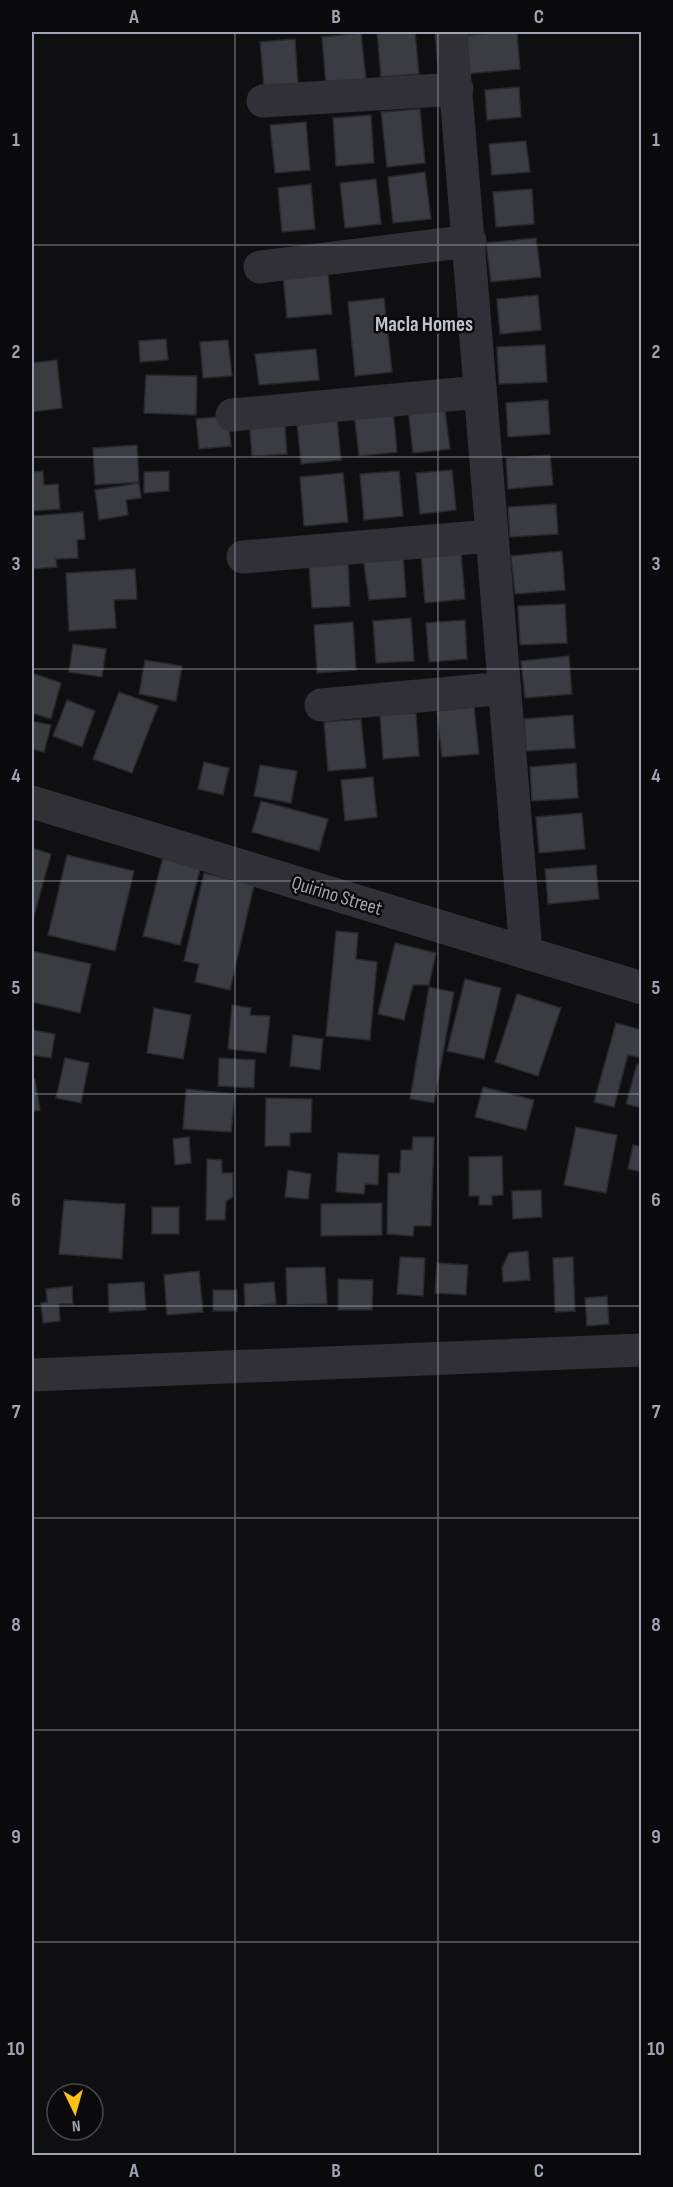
<svg xmlns="http://www.w3.org/2000/svg" width="673" height="2187" viewBox="0 0 673 2187" font-family="'Sofia Sans Condensed',sans-serif">
  <style>
    .building { fill: #3b3c41; stroke: #29292d; stroke-width: 1.5 }
    .lines { fill: none; stroke-linecap: round; stroke-linejoin: round }
    .minor { stroke: #303036; stroke-width: 33 }
    .grid { fill: none; stroke: #9fa4b3; stroke-width: 1.5; stroke-opacity: 0.55 }
    .labels { text-anchor: middle; stroke-width: 5; stroke-linejoin: round; paint-order: stroke }
    .street-label { font-size: 20px; fill: #9fa4b3; stroke: #0a0a0c }
    .neighbourhood-label { font-size: 21px; font-weight: bold; fill: #c0c3cf; stroke: #0a0a0c }
    .neatline { fill: none; stroke: #9fa4b3; stroke-width: 2 }
    .grid-label { font-size: 20px; text-anchor: middle; font-weight: bold; fill: #9fa4b3 }
  </style>
  <rect width="100%" height="100%" fill="#0f0f11"/>
  <path class="building" d="M377,32H415L419,74L381,77Z
    M503,32H517L520,69L464,74L460,36Z
    M361,33L366,81L326,85L322,37Z
    M295,39L298,85L264,88L260,42Z
    M519,87L521,117L487,120L485,90Z
    M420,109L425,163L387,167L381,112Z
    M371,115L374,163L336,166L333,118Z
    M306,122L310,170L275,173L270,125Z
    M526,141L530,172L492,175L489,144Z
    M425,172L431,219L393,223L388,177Z
    M376,179L381,224L345,228L340,183Z
    M311,184L315,229L282,232L278,188Z
    M532,189L534,224L496,227L493,192Z
    M536,238L541,277L491,282L486,243Z
    M328,273L332,314L287,318L283,276Z
    M538,295L541,330L500,334L497,299Z
    M384,298L392,372L355,376L348,302Z
    M166,339L168,360L140,362L139,341Z
    M228,340L232,376L203,378L200,342Z
    M545,345L547,382L499,384L497,347Z
    M316,349L319,380L259,385L255,354Z
    M57,360L62,408L32,412V363Z
    M146,375L197,376L196,415L144,413Z
    M548,400L550,434L508,437L506,403Z
    M444,403L450,449L413,453L408,408Z
    M336,408L341,460L301,464L296,412Z
    M393,409L397,452L359,456L354,413Z
    M284,415L287,454L252,456L249,418Z
    M228,416L231,446L199,449L196,419Z
    M137,445L139,482L95,485L93,448Z
    M550,455L553,485L508,489L506,458Z
    M452,470L456,510L420,514L416,473Z
    M43,471L44,485L58,484L60,509L32,511V472Z
    M169,471V491L144,493V472Z
    M399,471L403,516L364,520L360,474Z
    M343,473L348,522L304,526L300,477Z
    M139,483L141,498L126,500L128,515L99,520L95,490Z
    M556,504L558,534L510,537L508,507Z
    M83,512L85,539L77,540L78,558L56,559L57,567L32,569V516Z
    M562,551L565,590L515,594L511,556Z
    M461,552L465,599L425,603L421,555Z
    M403,554L406,597L369,600L363,557Z
    M348,561L350,606L312,608L309,563Z
    M135,569L137,599L114,600L116,628L69,631L66,573Z
    M565,604L567,643L520,645L518,606Z
    M411,618L414,661L376,663L373,621Z
    M465,620L467,659L429,662L426,623Z
    M353,622L356,670L317,673L314,625Z
    M73,644L106,649L102,677L69,672Z
    M569,656L572,694L525,698L521,661Z
    M145,660L182,666L176,701L139,694Z
    M32,673L61,683L51,719L32,713Z
    M119,692L158,706L132,773L93,759Z
    M67,700L95,711L82,747L53,736Z
    M474,707L479,754L442,757L437,711Z
    M416,713L419,756L383,759L380,715Z
    M573,715L575,748L526,751L524,719Z
    M361,719L366,768L328,771L324,722Z
    M32,721L51,725L44,752L32,749Z
    M204,762L229,768L223,795L198,789Z
    M576,763L578,798L532,801L530,767Z
    M260,765L297,771L291,803L254,796Z
    M373,777L377,817L345,821L341,780Z
    M261,801L328,819L319,851L252,832Z
    M582,813L585,849L539,853L536,817Z
    M32,848L51,854L33,920H32Z
    M67,855L134,871L115,951L48,935Z
    M163,857L201,866L180,945L143,936Z
    M596,865L599,899L548,904L545,869Z
    M204,873L254,885L230,990L195,982L199,964L184,961Z
    M336,931L358,933L356,959L377,962L370,1040L326,1036Z
    M395,943L436,953L429,985H413L404,1020L378,1014Z
    M32,951L91,964L80,1013L32,1002Z
    M465,979L501,988L484,1059L447,1051Z
    M429,987L454,992L434,1103L410,1099Z
    M517,994L561,1008L538,1076L495,1062Z
    M232,1005L251,1008L250,1015L270,1016L266,1053L228,1049Z
    M154,1008L191,1015L183,1059L147,1053Z
    M616,1023L642,1030V1058L628,1055L614,1107L594,1102Z
    M32,1030L55,1034L51,1058L32,1055Z
    M293,1035L323,1039L320,1070L290,1066Z
    M65,1058L89,1063L81,1103L56,1098Z
    M219,1058L255,1060L254,1088L218,1086Z
    M637,1064L642,1065V1108L626,1104Z
    M32,1079H35L40,1110L32,1112Z
    M483,1087L534,1100L526,1130L475,1117Z
    M186,1089L235,1094L231,1132L183,1129Z
    M266,1098L312,1099L311,1132L290,1133V1146H265Z
    M576,1127L617,1135L606,1193L564,1185Z
    M189,1137L191,1163L175,1165L173,1139Z
    M413,1137H434L431,1226H414L413,1236L387,1234L388,1173H400L401,1150H412Z
    M633,1145L642,1147V1172L628,1169Z
    M338,1153L379,1155L378,1185L365,1184L364,1194L336,1192Z
    M502,1156L503,1195L492,1196V1205H479V1196H469V1157Z
    M207,1159L222,1160V1173H233V1197L226,1201L225,1220H206Z
    M288,1170L311,1174L308,1199L285,1197Z
    M541,1190L542,1217L513,1219L512,1191Z
    M64,1200L125,1204L122,1259L59,1254Z
    M382,1203V1235L321,1236V1204Z
    M152,1207H179V1234H152Z
    M528,1251L530,1280L503,1282L502,1268L509,1253Z
    M400,1257L425,1258L423,1296L397,1294Z
    M573,1257L575,1311L555,1312L553,1258Z
    M437,1263L468,1265L466,1295L435,1293Z
    M325,1267L327,1304L287,1305L286,1268Z
    M199,1271L203,1312L167,1315L164,1275Z
    M338,1279L373,1280L372,1310H338Z
    M144,1282L146,1310L109,1312L108,1284Z
    M274,1282L276,1304L245,1306L244,1284Z
    M72,1286L73,1304H59L60,1321L43,1323L41,1303L47,1302L46,1289Z
    M213,1290H237V1311H213Z
    M607,1296L609,1324L587,1326L585,1298Z"/>
  <g class="lines">
    <path class="minor" d="M451,32L526,952
      M263,101L457,89
      M260,267L470,241
      M232,415L480,392
      M243,557L491,536
      M321,705L505,688
      M32,802L642,988
      M32,1375L642,1350"/>
  </g>
  <path class="grid" d="M235,32V2156M438,32V2156M32,245H642M32,457H642M32,669H642M32,881H642M32,1094H642M32,1306H642M32,1518H642M32,1730H642M32,1942H642"/>
  <g class="labels">
    <g class="street-label">
      <text transform="translate(337 895) rotate(17)" y="7">Quirino Street</text>
    </g>
    <g class="neighbourhood-label">
      <text x="424" y="331">Macla Homes</text>
    </g>
  </g>
  <rect width="673" height="2187" fill="none" stroke="#0a0a0c" stroke-width="66"/>
  <g transform="translate(75 2112) rotate(175)"><circle r="28" fill="#0a0a0c" stroke="#46484f" stroke-width="1.5"/>
  <path d="M0-4.5L10 22L0 15L-10 22Z" fill="#ffbf19"/>
  <text y="-9" font-size="16" font-weight="bold" text-anchor="middle" fill="#9fa4b3">N</text>
  </g>
  <rect x="33" y="33" width="607" height="2121" class="neatline"/>
  <g class="grid-label">
    <text x="134" y="23">A</text>
    <text x="336" y="23">B</text>
    <text x="539" y="23">C</text>
    <text x="16" y="146">1</text>
    <text x="656" y="146">1</text>
    <text x="16" y="358">2</text>
    <text x="656" y="358">2</text>
    <text x="16" y="570">3</text>
    <text x="656" y="570">3</text>
    <text x="16" y="782">4</text>
    <text x="656" y="782">4</text>
    <text x="16" y="994">5</text>
    <text x="656" y="994">5</text>
    <text x="16" y="1206">6</text>
    <text x="656" y="1206">6</text>
    <text x="16" y="1418">7</text>
    <text x="656" y="1418">7</text>
    <text x="16" y="1631">8</text>
    <text x="656" y="1631">8</text>
    <text x="16" y="1843">9</text>
    <text x="656" y="1843">9</text>
    <text x="16" y="2055">10</text>
    <text x="656" y="2055">10</text>
    <text x="134" y="2177">A</text>
    <text x="336" y="2177">B</text>
    <text x="539" y="2177">C</text>
  </g>
</svg>
